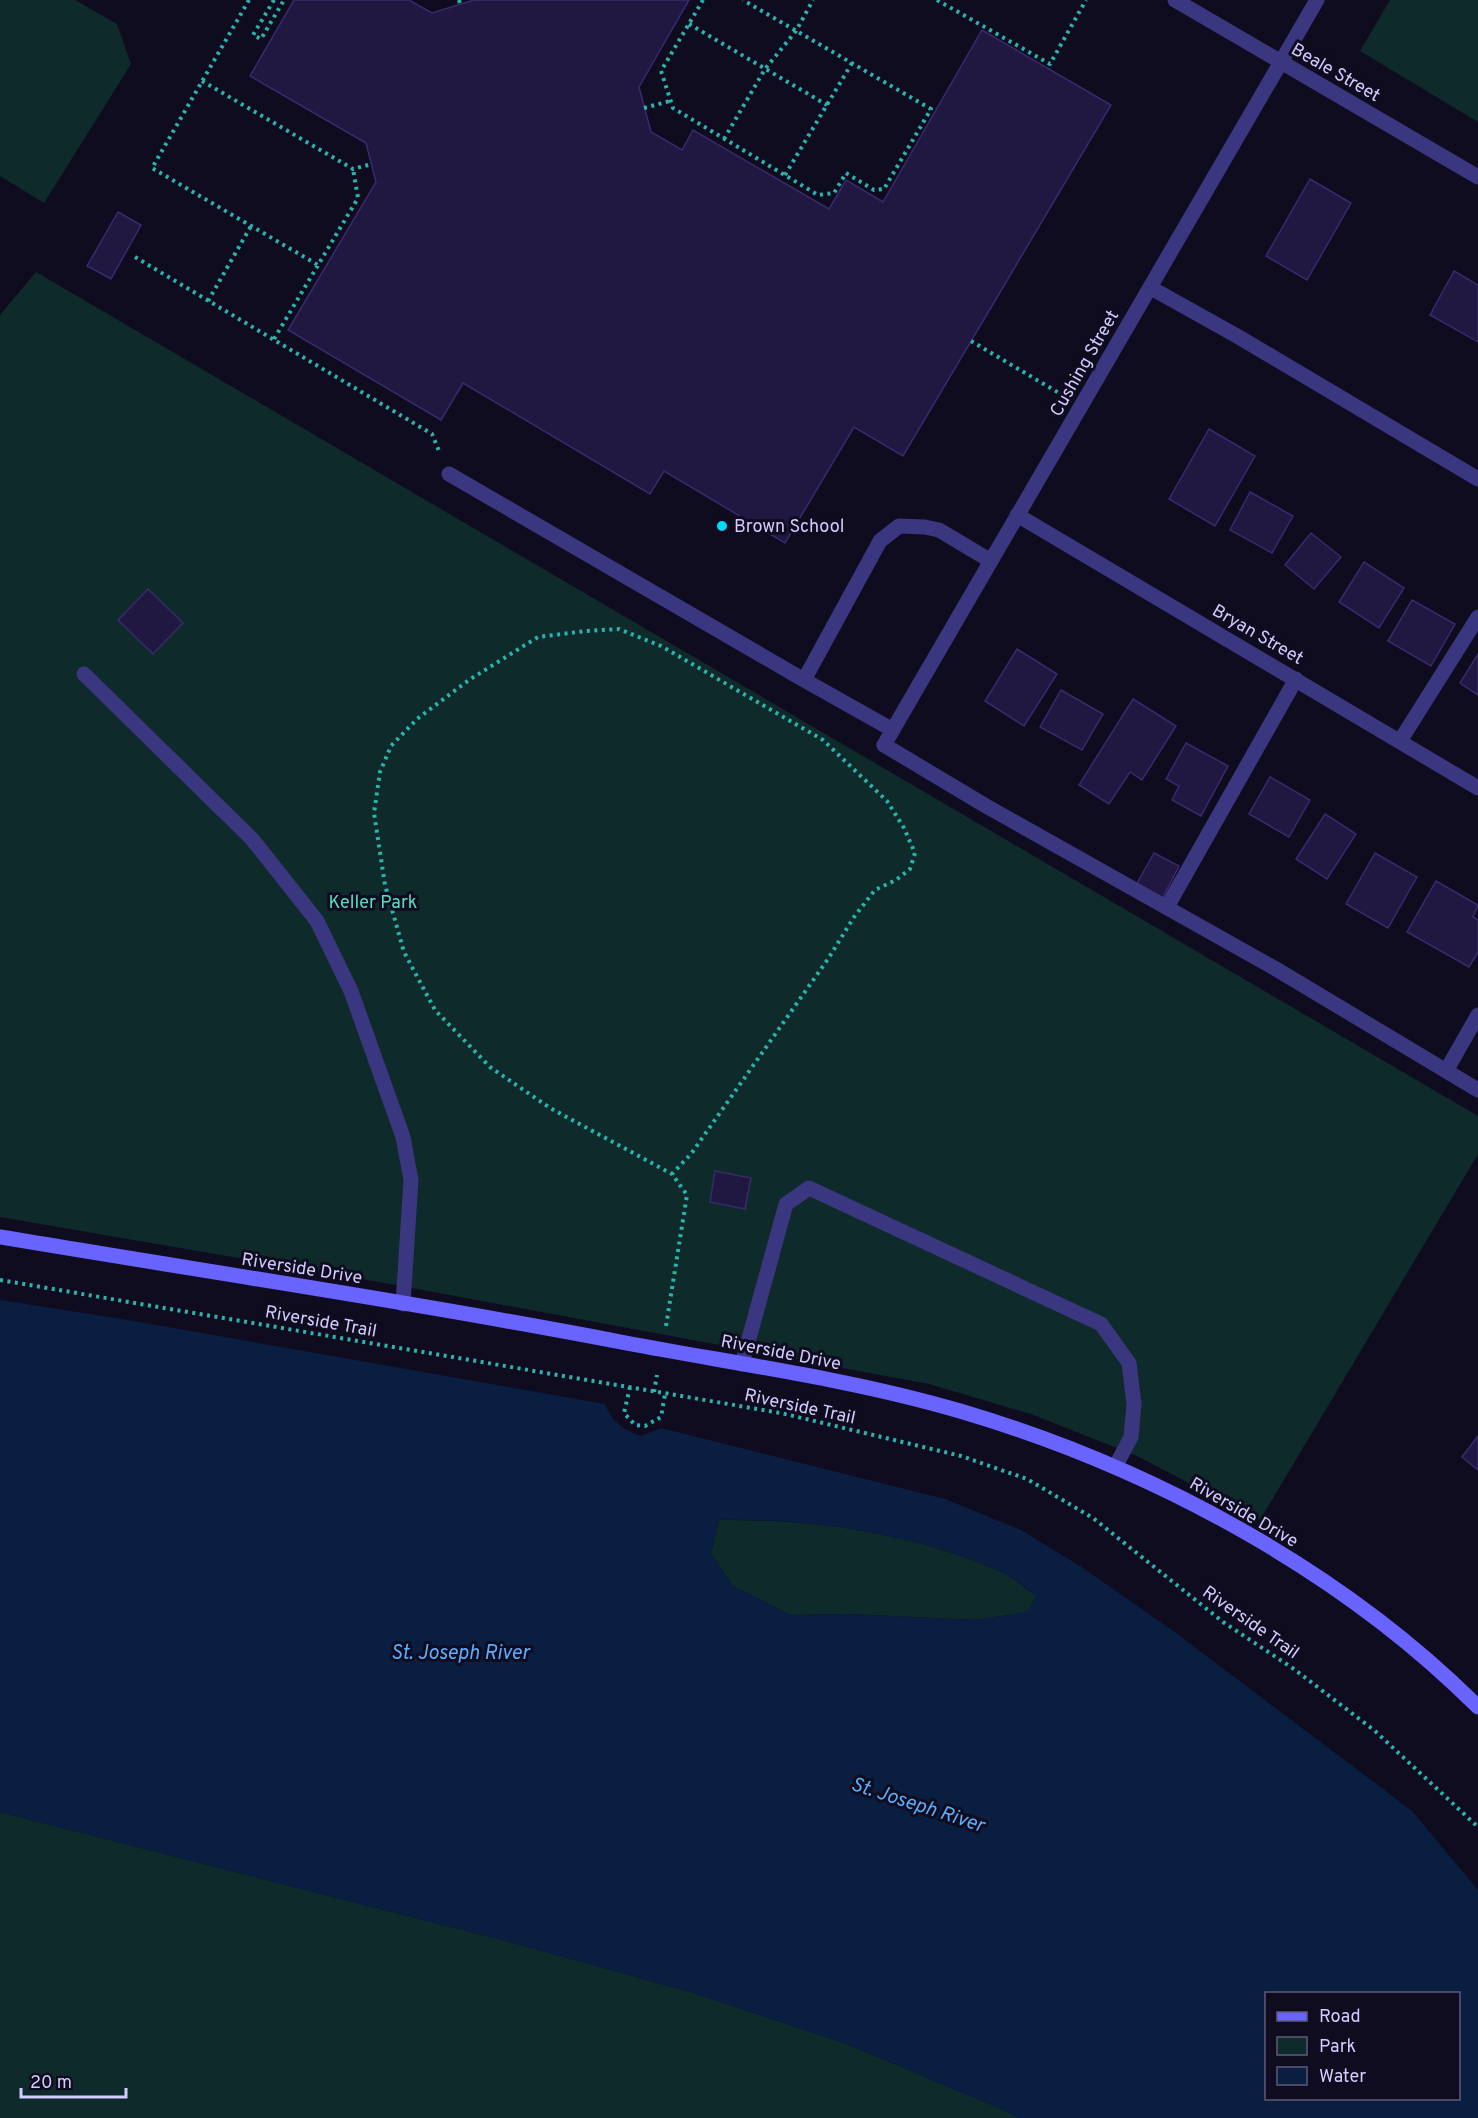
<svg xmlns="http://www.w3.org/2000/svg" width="1478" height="2118" viewBox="0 0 1478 2118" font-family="Overpass,sans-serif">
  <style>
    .green { fill: #0f2a2a }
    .water { fill: #0a1e41; fill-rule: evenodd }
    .building { fill: #211842; stroke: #382a6e; stroke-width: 1.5 }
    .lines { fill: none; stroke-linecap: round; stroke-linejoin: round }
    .path { stroke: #2bb3ad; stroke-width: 4; stroke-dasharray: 3 4.5; stroke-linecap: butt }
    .lane { stroke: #3b3680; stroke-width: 15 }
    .street { stroke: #3b3680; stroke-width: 15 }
    .secondary { stroke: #6963ff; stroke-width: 15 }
    .poi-dot { fill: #00daf7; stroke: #100c20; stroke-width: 2 }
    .labels { text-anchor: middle; stroke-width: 6; stroke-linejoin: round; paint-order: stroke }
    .street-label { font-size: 18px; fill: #d2ccff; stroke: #100c20 }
    .poi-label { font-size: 18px; fill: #d2ccff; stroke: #100c20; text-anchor: start }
    .park-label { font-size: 18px; fill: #56e1c0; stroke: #100c20 }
    .water-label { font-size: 20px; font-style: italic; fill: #5aafff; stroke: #100c20 }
  </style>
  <rect width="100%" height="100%" fill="#100c20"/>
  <path class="green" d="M0,0H75L117,24L131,64L44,203L0,176Z
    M1390,0H1478V122L1360,51Z
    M36,272L1478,1116V1154L1260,1520L1137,1456L1031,1414L929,1384L385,1283L0,1217V315Z
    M719,1520C814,1519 914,1533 1002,1572C1014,1578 1025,1588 1036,1596L1028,1612L976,1620L847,1614L790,1615L733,1586L711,1554Z
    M0,1812L506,1941L694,1993L847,2044L999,2108L1019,2118H0Z"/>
  <path class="water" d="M0,1300L128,1320L605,1404C612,1422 623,1430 641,1436L661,1428L945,1499L1021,1530L1080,1566L1176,1633L1412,1811L1478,1890V2118H1019L999,2108L847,2044L694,1993L506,1941L0,1812ZM719,1520C811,1518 918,1534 1002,1572C1014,1578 1026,1588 1036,1596L1028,1612L976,1620L847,1614L790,1615L733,1586L711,1554ZM1266,1994H1458V2098H1266Z"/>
  <path class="building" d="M294,0H409L432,13L474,0H689L639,87L651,132L682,150L693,130L829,209L846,180L883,202L982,30L1111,105L903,456L854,427L785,543L664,471L650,494L463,383L441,420L288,330L376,182L366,143L250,76Z
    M1310,179L1351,203L1307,280L1266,256Z
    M118,212L141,225L111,279L87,266Z
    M1454,271L1478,285V342L1430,315Z
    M1209,429L1255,456L1215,526L1169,499Z
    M1250,492L1293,516L1272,553L1230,530Z
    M1311,533L1341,557L1314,589L1285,565Z
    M1364,562L1404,588L1379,628L1339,602Z
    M148,589L183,623L153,654L118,620Z
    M1412,600L1455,624L1431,666L1388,641Z
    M1017,649L1057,674L1024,726L985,701Z
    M1478,654V695L1460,683Z
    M1061,690L1103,714L1082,750L1040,727Z
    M1133,699L1176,726L1142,780L1130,772L1109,804L1079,785Z
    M1186,743L1228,766L1201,816L1172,800L1179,786L1166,779Z
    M1270,777L1310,800L1289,837L1249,814Z
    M1325,814L1356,834L1327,879L1296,859Z
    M1154,853L1179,866L1162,899L1136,885Z
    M1375,853L1417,877L1388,928L1346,904Z
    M1436,881L1478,905L1473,917L1478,920V952L1469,967L1407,932Z
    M715,1171L751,1178L745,1209L710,1202Z
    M1478,1436V1470L1462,1457Z"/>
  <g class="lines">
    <path class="path" d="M249,0L152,168L318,265
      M274,0L253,35L261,39L284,0
      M459,0L460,4
      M703,0L661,71L673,108L818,195L834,193L846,173L874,190L884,189L931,109L743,0
      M937,0L1050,64L1086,0
      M689,24L827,105
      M202,81L353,169L372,164
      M644,108L670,101
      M724,139L765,69L796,31L813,0
      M785,175L852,63
      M135,257L432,434L439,451
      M208,301L251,226
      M274,339L358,198L353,169
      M971,341L1059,393
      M0,1280L781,1413L961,1456L1027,1479L1093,1518L1223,1622L1294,1669L1375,1731L1478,1827
      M666,1326L687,1195L672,1174L550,1108L490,1067L435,1010L404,952L385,885L374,813L380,772L391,746L417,719L469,680L538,637L586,631L619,629L661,646L823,740L887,801L904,828L915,853L910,869L896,880L875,890L854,917L828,959L691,1154L672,1174
      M630,1387L624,1413L635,1425L645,1426L661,1417L665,1394
      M654,1392L657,1375"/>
    <path class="lane" d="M1151,288L1237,336L1478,479
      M449,474L804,680
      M84,674L252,839L317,921L351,991L403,1137L411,1180L403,1304
      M893,730L804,680L880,541L899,526L925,527L939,530L991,561
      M1400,741L1478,617
      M884,745L986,806L1276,969L1478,1090
      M1167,907L1296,679
      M1446,1071L1478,1015
      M742,1364L786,1204L809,1188L1101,1324L1129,1363L1134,1404L1131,1437L1115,1467"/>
    <path class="street" d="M1175,0L1478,177
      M1017,515L1478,788
      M884,745L1317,0"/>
    <path class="secondary" d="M0,1237C209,1272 418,1303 626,1343C737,1364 851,1379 960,1411C1147,1466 1339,1568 1478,1707"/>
  </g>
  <circle class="poi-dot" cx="722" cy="526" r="6"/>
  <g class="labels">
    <g class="street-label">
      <text transform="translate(1336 72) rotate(30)" y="6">Beale Street</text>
      <text transform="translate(1084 363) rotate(-60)" y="6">Cushing Street</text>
      <text transform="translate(1258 634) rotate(30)" y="6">Bryan Street</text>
      <text transform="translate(302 1268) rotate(9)" y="6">Riverside Drive</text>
      <text transform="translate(321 1321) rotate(10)" y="6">Riverside Trail</text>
      <text transform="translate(781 1352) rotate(11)" y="6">Riverside Drive</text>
      <text transform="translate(800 1406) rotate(12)" y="6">Riverside Trail</text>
      <text transform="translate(1244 1512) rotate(30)" y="6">Riverside Drive</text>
      <text transform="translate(1251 1622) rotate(35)" y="6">Riverside Trail</text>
    </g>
    <g class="poi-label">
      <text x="734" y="532">Brown School</text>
    </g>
    <g class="park-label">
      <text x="373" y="908">Keller Park</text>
    </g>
    <g class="water-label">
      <text x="460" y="1659">St. Joseph River</text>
      <text transform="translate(918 1804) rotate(18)" y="7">St. Joseph River</text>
    </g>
  </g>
  <rect x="1265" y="1992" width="195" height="108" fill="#100c20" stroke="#5e5979" stroke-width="1.5"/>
  <rect x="1277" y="2012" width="30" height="9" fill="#6963ff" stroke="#5e5979" stroke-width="1.5"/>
  <text x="1319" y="2022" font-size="18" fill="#d2ccff">Road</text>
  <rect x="1277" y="2037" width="30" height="18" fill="#0f2a2a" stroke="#5e5979" stroke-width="1.5"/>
  <text x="1319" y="2052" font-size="18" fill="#d2ccff">Park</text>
  <rect x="1277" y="2067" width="30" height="18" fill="#0a1e41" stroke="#5e5979" stroke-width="1.5"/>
  <text x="1319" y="2082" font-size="18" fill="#d2ccff">Water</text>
  <path d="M21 2088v9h105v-9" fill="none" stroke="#d2ccff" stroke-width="3"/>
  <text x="30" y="2088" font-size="18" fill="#d2ccff" stroke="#100c20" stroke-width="4.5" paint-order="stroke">20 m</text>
</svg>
